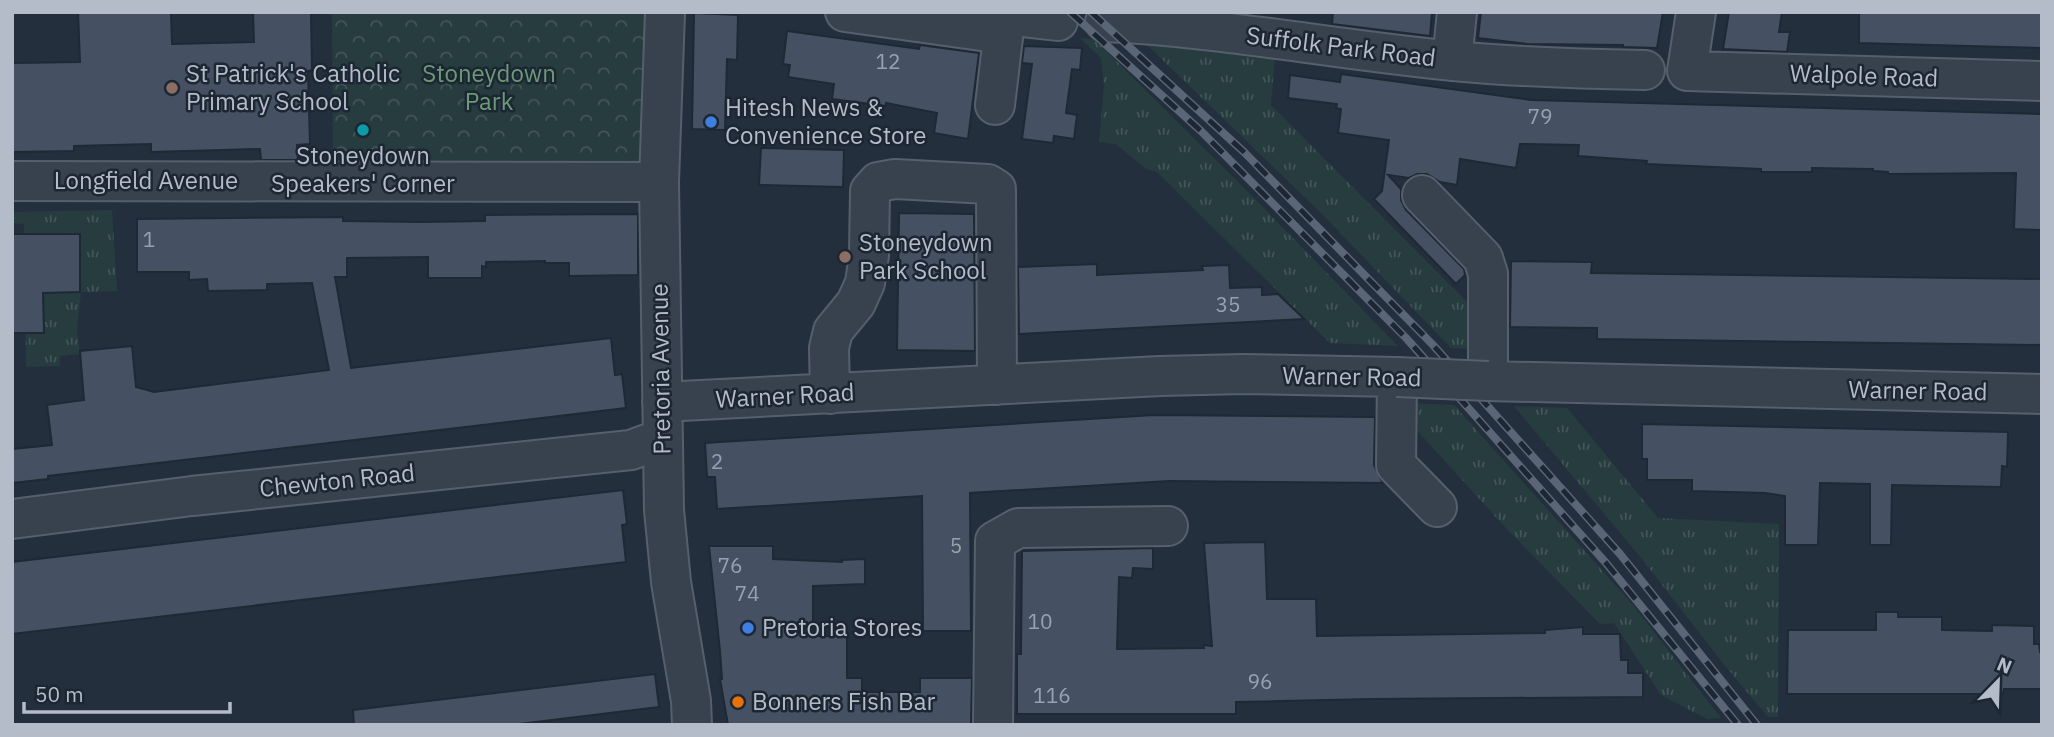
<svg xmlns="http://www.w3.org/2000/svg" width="2054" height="737" viewBox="0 0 2054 737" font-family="'IBM Plex Sans',sans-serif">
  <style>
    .grass { fill: url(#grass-tufts) }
    .park { fill: url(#park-crowns) }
    .building { fill: #455162; stroke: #1f2835; stroke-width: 2 }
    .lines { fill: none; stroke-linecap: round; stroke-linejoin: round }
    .minor-casing { stroke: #565f6c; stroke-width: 42 }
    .minor { stroke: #38414e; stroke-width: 38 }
    .rail-casing { stroke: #5a6575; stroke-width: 8 }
    .rail { stroke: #1d2633; stroke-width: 5; stroke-dasharray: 16; stroke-linecap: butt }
    .minor-bridge-casing { stroke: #565f6c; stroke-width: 42; stroke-linecap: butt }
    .minor-bridge { stroke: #38414e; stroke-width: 38 }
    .education-dot { fill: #8d6e63; stroke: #1d2633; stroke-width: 2.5 }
    .shop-dot { fill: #3f7fe0; stroke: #1d2633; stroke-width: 2.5 }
    .culture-dot { fill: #0f9aa8; stroke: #1d2633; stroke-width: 2.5 }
    .food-dot { fill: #e8710a; stroke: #1d2633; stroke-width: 2.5 }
    .labels { text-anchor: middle; stroke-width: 5; stroke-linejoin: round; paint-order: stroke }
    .number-label { font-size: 21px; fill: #98a1af }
    .street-label { font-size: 24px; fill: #b4bcc9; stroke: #1d2633 }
    .poi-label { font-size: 24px; fill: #b4bcc9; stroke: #1d2633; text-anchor: start }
    .park-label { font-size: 24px; fill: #6b9a76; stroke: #1d2633 }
  </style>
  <defs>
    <pattern id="grass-tufts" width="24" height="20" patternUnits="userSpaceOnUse" patternTransform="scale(1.75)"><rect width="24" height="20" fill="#263c3f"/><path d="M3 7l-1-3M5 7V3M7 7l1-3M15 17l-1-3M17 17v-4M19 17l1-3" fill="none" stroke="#435659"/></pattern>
    <pattern id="park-crowns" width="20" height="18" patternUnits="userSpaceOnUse" patternTransform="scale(1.75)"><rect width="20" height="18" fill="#263c3f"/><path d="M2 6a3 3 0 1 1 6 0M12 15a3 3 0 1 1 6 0" fill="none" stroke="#435659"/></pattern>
  </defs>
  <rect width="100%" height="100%" fill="#242f3e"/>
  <path class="grass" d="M1080,38L1095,40L1255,199L1398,346L1330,343L1157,172L1145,168L1116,144L1099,142L1104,86L1101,58Z
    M1145,43L1275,57L1271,105L1476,311L1480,349L1451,348L1319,211Z
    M112,210L117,291L81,292L77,329L80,354L60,356V366L26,367L25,269L47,293L80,292V234L25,258L24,224L12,223V212Z
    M1405,403L1454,405L1633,605L1721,718L1707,719L1661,695L1614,623L1600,624L1504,526L1403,415Z
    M1514,406L1567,408L1658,518L1779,524L1778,717H1768L1722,662L1642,559Z"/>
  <path class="park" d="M332,12H647L643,163L333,164Z"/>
  <path class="building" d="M78,12H171L172,44L254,42L253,12H311L312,70L308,71L310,144L297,145L298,160H261L260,149L151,152V144L74,146V151L12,152L13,63L80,62Z
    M1333,12H1432L1430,36L1332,24Z
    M1481,12L1614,13L1663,12L1657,48L1623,47V45L1527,44L1478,38Z
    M1729,12H1782L1779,32H1790L1787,52L1723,49Z
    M1859,12H2042V48L1859,43Z
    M694,13L738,15L737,60L727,59L725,130L692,129Z
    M787,31L919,49L920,45L979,53L968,139L934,133L937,113L886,103V106L832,99L834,84L788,77L790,65L783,64Z
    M1024,46L1082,48L1080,70L1072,69L1066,113L1077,115L1074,139L1054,136L1053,143L1022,139L1032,64L1022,63Z
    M1341,74L1531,100L2042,114V230L2014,229L2016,173L1888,174V172L1873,171V169L1812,168V172H1761V169L1646,164L1647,161L1578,156L1579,145L1520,144L1516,168L1460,159L1457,185L1440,182L1427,174H1417L1409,178L1388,175L1401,189V200L1406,210L1464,269L1465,275L1456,284L1374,199L1382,191L1389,140L1338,133L1341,109L1336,108L1337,104L1288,98L1290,75L1340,82Z
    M761,148L844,150L843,187L759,185Z
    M899,213L974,214L975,351L897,350Z
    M638,214V275L569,276V263H545V261L486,262V267L482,266V278H428V257L347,258V277H335L351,368L611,338L615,375L622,374L626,408L48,476V479L12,483V449L52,445L47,405L84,400L80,351L132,346L136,387L154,392L329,370L312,283L267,284V290L208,291L207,279L189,280V272H137V219L343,217V221L421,222L485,221V215Z
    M12,234H80V292L43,293L44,333H12Z
    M1511,261L1592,262L1591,273L2042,279V345L1597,339V328L1510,327Z
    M1097,264V275L1203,270L1202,266L1229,265L1230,288L1262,287V295L1278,294L1304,319L1019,334L1018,267Z
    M1154,415L1375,417L1374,465L1383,483L1169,481L970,493L971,631H923L922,496L717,509L715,477H707L705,443Z
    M1642,424L2008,432L2007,467L2002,466L2001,487L1892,485L1891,545H1870V484L1820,483L1818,545H1785V496L1765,493L1692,491V480H1647V459H1642Z
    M623,490L627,524L622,525L626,562L12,634V562Z
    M1265,542L1267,599H1316L1317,636L1545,633V630L1583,627V634H1620L1621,660H1628V673H1643V697L1372,699L1236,702V714H1017V654H1021L1022,551L1153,548V569L1133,568L1132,578L1119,577L1117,649L1204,648V645L1212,646L1204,543Z
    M709,546H773V559L842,562V560L865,559V584L813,586V636H847V678H862V692H920V678H972L971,725H728L720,679H722L720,651Z
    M1876,612H1898V617H1942V630L1992,631V625L2034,626V644H2039L2040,652H2042V689H2004L2003,694H1787L1788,630H1876Z
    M655,674L659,707L511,725H354L353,710Z"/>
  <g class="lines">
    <g class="minor-casing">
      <path id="minor" d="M665,12L659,182L664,510L671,582L691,701L692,725
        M845,12L1003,34
        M1696,12L1687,71L2042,81
        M1005,15L1058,21
        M1105,22C1222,27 1337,50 1454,61C1518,67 1581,69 1645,70
        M1452,61L1457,12
        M995,105L1006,12
        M12,181L659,182
        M1422,195L1483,258L1488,274V381L2042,394
        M830,394L829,348L833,331L856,303L865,283L869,255L870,191L878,182L895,179L988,184L996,189L997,385
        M662,402L1160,376L1244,374L1397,377L1396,465L1437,507
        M12,519L192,496L631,450L647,444H662
        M993,725L995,541L1018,528L1168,526"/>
    </g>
    <use href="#minor" class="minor"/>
    <g class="rail-casing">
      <path id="rail" d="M1070,12L1201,131L1407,339L1606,563L1738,725
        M1091,12L1244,152L1433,345L1620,554L1757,725"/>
    </g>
    <use href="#rail" class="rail"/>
    <g class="minor-bridge-casing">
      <path id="minor-bridge" d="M1397,377L1488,381"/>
    </g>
    <use href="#minor-bridge" class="minor-bridge"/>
  </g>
  <g class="education-dot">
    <circle cx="172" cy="88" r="7"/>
    <circle cx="845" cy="257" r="7"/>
  </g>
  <g class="shop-dot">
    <circle cx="711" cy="122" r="7"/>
    <circle cx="748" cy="628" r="7"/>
  </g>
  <circle class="culture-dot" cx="363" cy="130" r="7"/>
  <circle class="food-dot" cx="738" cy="702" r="7"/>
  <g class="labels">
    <g class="number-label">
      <text x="888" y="69">12</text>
      <text x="1540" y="124">79</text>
      <text x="149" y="247">1</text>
      <text x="1228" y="312">35</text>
      <text x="717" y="469">2</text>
      <text x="956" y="553">5</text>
      <text x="730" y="573">76</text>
      <text x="747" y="601">74</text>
      <text x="1040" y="629">10</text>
      <text x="1260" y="689">96</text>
      <text x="1052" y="703">116</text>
    </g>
    <g class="street-label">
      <text transform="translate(1341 47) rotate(7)" y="8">Suffolk Park Road</text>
      <text transform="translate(1864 76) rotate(2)" y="8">Walpole Road</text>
      <text x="146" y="189">Longfield Avenue</text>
      <text transform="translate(661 369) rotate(-91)" y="8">Pretoria Avenue</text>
      <text transform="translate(1352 377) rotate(1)" y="8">Warner Road</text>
      <text transform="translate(1918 391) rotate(1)" y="8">Warner Road</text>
      <text transform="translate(785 396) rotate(-3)" y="8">Warner Road</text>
      <text transform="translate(337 481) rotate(-6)" y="8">Chewton Road</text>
    </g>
    <g class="poi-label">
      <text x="186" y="82">St Patrick's Catholic<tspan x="186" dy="28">Primary School</tspan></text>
      <text x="725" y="116">Hitesh News &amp;<tspan x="725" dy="28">Convenience Store</tspan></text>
      <text x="363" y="164" text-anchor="middle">Stoneydown<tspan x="363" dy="28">Speakers' Corner</tspan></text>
      <text x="859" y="251">Stoneydown<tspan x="859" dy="28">Park School</tspan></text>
      <text x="762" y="636">Pretoria Stores</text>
      <text x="752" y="710">Bonners Fish Bar</text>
    </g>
    <g class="park-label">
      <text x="489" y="82">Stoneydown<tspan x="489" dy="28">Park</tspan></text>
    </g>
  </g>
  <rect width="2054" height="737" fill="none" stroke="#b4bcc9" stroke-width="28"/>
  <g transform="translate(1998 681) rotate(23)" stroke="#1d2633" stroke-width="5" paint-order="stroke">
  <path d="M0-5L12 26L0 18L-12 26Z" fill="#b4bcc9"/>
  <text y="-10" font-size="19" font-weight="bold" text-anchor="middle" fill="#b4bcc9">N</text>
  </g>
  <path d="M24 702v10h206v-10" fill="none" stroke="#b4bcc9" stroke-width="3.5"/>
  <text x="35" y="702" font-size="21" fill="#b4bcc9" stroke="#1d2633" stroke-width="5" paint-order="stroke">50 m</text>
</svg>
